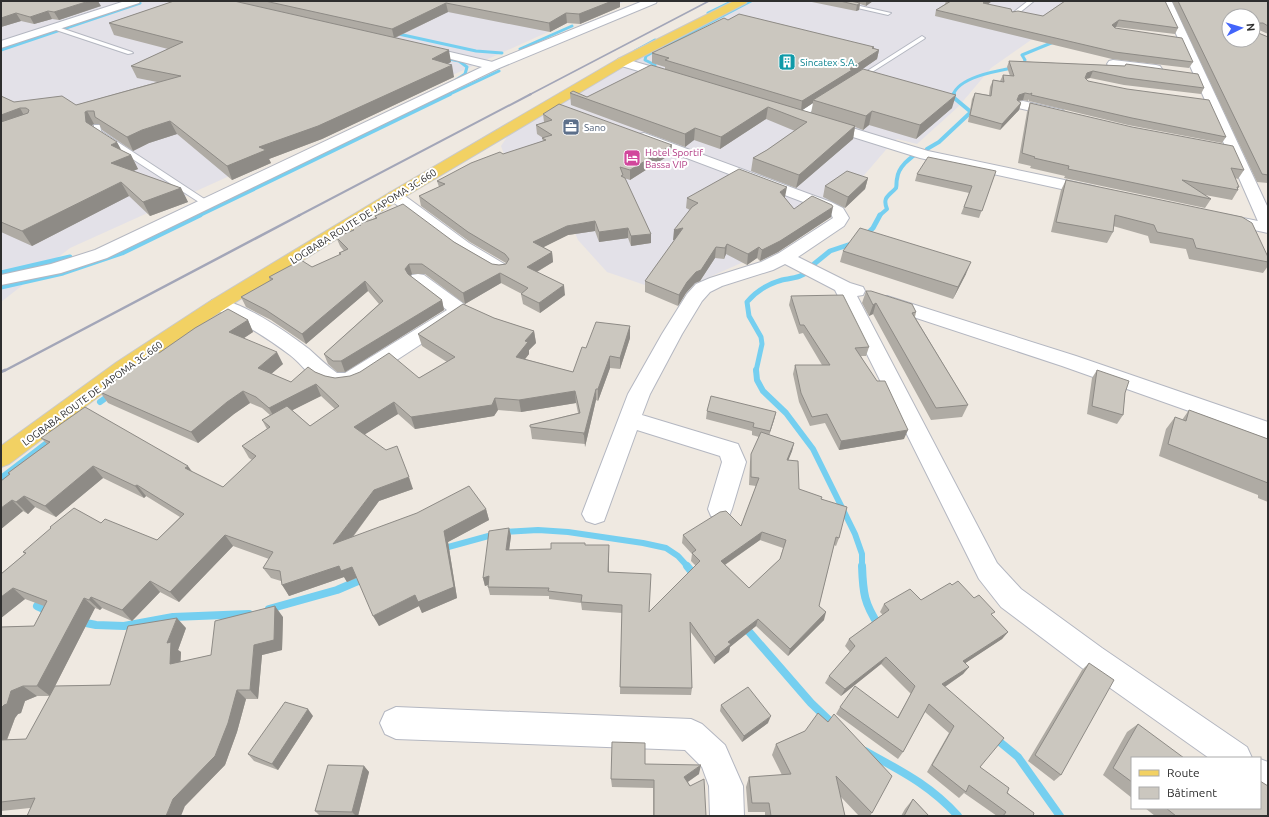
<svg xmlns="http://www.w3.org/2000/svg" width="1269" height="817" viewBox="0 0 1269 817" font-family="Ubuntu,sans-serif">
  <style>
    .industrial { fill: #e3e1e8 }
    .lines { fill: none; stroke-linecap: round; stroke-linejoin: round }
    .stream-far4 { stroke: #75cff0; stroke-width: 3 }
    .stream-far3 { stroke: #75cff0; stroke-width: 4 }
    .stream-far2 { stroke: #75cff0; stroke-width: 5 }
    .stream-far1 { stroke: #75cff0; stroke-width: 6 }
    .stream { stroke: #75cff0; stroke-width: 8 }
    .service-casing { stroke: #b4b7c1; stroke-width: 2 }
    .minor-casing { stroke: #b4b7c1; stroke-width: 2 }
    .tertiary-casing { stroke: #b4b7c1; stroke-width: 2 }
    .primary-casing { stroke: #c9c9c9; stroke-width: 2 }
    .service { fill: #fff; fill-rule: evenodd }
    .minor { fill: #fff; fill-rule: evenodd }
    .tertiary { fill: #fff; fill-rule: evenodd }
    .primary { fill: #f2d163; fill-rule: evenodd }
    .rail-far3 { stroke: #a3a6b8; stroke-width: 1.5 }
    .rail-far2 { stroke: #a3a6b8; stroke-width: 2 }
    .rail-far1 { stroke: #a3a6b8; stroke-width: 2.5 }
    .rail { stroke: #a3a6b8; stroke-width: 3 }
    .wall { fill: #afaba4; fill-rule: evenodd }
    .shaded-wall { fill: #8e8b86 }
    .building { fill: #cbc7bf; stroke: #8e8b86; fill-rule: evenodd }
    .labels { text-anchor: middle; stroke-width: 4; stroke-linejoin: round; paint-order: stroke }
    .far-culture-label { font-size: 10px; fill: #0d838f; stroke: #fff; text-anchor: start }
    .far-service-label { font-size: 10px; fill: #4e5e75; stroke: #fff; text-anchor: start }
    .far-hotel-label { font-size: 10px; fill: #b23c85; stroke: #fff; text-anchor: start }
    .far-street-label { font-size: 10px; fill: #2e2e2e; stroke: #fff }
  </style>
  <rect width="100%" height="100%" fill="#efe9e1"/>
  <path class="industrial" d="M1,1H626L570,22L70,248L1,302Z
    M747,1H1077L1058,21L991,68L959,106L917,144L897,139L890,145L836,208L773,249L671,294L607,272L578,240L559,195L505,157L501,146L509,134L662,43Z"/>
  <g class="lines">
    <path class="stream-far4" d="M708,13L733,1
      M394,33L476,51L502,53
      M665,46L751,1
      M520,49L572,26
      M1,50L140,3
      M635,51L655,40
      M653,52L646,56L645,60L655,65
      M444,58L459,61L467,67L465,74L456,80
      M448,95L499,71
      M953,95C960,75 1004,70 1023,66L1025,60L1022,55L1056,41"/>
    <path class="stream-far3" d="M927,149L939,142L971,112L953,97L954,94
      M198,216L450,94
      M879,216L887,209C882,197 889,196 896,188C897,185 896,182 897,179C898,167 910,157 920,152"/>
    <path class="stream-far2" d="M865,236L873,228L880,215
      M814,264L830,251L854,243
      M1,273L70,257
      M1,287L63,273L122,253L200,215
      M756,371L762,344L761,337L749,316L747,302C756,291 768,284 782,280C792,278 802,278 809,270"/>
    <path class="stream-far1" d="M756,370L757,380L763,391L786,413L813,449L855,534L862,554V567
      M100,402L111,394
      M1,478L52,439
      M441,549L503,532L538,530L568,532L643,543L666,548L678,556L688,567"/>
    <path class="stream" d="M687,566L696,577
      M862,566C863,593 864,603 879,626
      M37,606L50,612
      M269,609L337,590L365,578
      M81,622L96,625L124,626L173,617L249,614
      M744,626L811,703L835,726
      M995,738L1018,757L1060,816
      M865,751C901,771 930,785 958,816"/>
    <g class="service-casing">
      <path id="service" d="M827,1H838L891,13L888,15Z
        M1028,1H1034L1014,17H1010V15Z
        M55,26L132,52L133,53L128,54L53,29L52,28Z
        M922,36L925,38L924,39L858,81L853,80Z
        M822,97H828L829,99L802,118H796V114Z
        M94,125H100L101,131L212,204L211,206H205L94,134Z"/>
    </g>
    <g class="minor-casing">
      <path id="minor" d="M125,1H140L139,3L1,48V41Z
        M643,1H657L656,3L497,69H489L487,66L489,63Z
        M622,58L677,74L679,77L677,80L673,81L618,65L616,62L618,59Z
        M1113,60L1156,65L1160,66L1162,69L1160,72L1156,73L1109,67L1107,64L1109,61Z
        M1023,101L1063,110L1065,113L1063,116L1058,117L1018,108L1016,105L1018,102Z
        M826,120L928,151L1093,186L1099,188L1101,191L1099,194L1093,196L920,158L821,127L819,124L821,121Z
        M644,133L831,202L843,208L849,218L844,226L798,257L850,283L863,287L865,291L863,295L857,296L997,563L1021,589L1102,648L1247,747L1252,758H1209L1082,668L1001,607L979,579L835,290L785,264L773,270L722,286L710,292L702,301L682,334L650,394L642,415L738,444L746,462L732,509L729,516L720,519L711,516L708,509L722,462L720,456L637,430L604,521L595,524L586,521L582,514L628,394L662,334L687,294L696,284L710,278L761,262L779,253L833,218L831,214L819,208L639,140L637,137L639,134Z
        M395,191L401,193L469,243L506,265L509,269L506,273L500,274L494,273L457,251L389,199L387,196L389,193Z
        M1223,214L1268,223V233L1217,222L1215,219L1217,216Z
        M418,274L424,275L464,304C467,309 467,311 464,316L363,382C351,388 339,390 325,385C312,380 302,364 290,355C266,337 240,321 212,308L210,304L212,300C233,294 291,335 309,349C318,357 327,366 337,373H345L447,310L412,283L409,279L412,275Z
        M887,296L1076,356L1268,422V439L1062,366L880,306L878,302L880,298Z
        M396,707L691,719L702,724L725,745L743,786L744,816H710L709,786L702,767L685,750L396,739L385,734L380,723L385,712Z
        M1260,759L1268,762V796L1260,793Z"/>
    </g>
    <g class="tertiary-casing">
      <path id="tertiary" d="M1156,1L1172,2L1268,208V231L1262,230L1260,226L1163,4L1157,3Z
        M420,45L497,63L499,66L497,69L107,258L61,273L1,285V275L51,264L95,250L482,67L416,50L414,48L416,46Z"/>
    </g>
    <g class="primary-casing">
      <path id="primary" d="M734,1H747L746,3L626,65L401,199L226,308L131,372L9,464L1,467V446L117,362L212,300L389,193L618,59Z"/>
    </g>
    <use href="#service" class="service"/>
    <use href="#minor" class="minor"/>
    <use href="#tertiary" class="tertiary"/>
    <use href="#primary" class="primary"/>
    <path class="rail-far3" d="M529,95L709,1"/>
    <path class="rail-far2" d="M298,216L531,94"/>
    <path class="rail-far1" d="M4,371L300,215"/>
    <path class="rail" d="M1,372L5,370"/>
  </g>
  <path class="wall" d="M1,1L101,6L59,20L52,19L34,24L21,21L1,27Z
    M174,1H620V7L580,24L567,23L550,32L448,12L395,38L451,62L447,64L454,77L322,139L269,159L271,163L232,180L177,134L149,143L133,151L102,130L99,124H94L92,125L93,126L121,150L131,155L138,169L133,171L181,188L188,202L150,216L129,196L32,246L1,232V96L14,102L76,105L157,82L137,78L131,66L168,49L114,35L109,23Z
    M807,1H873L866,6L860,4L859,10L856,11Z
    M946,1H992L988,4L1012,12L1043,16L1065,1L1178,28L1175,34L1116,27L1114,28L1193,62L1189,68L1112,59L935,16L936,10L945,4Z
    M1172,1H1268V34L1259,30L1256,29V32L1268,37V183L1257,182Z
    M873,48L879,50L877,59L855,74L952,108L916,139L869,125L863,130L855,127L853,139L796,188L751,171L753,158L767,150L795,131L766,119L720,149L694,140L685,147L571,105L570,93L587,97L665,69V67L652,63V53ZM813,103L811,113L802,110Z
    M1009,61L1125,66L1126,64L1204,88L1201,94L1124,85L1090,78L1086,79L1088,81L1226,137L1222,143L1128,125L1029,101V99L1028,101L1023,100L1018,101L1021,103L1019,110L1000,130L968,122L972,99L975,93L989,95L990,87L993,80L1000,81L1003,75L1010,76L1007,67Z
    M1030,103L1244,170L1238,179L1235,178L1239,187L1238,188V190L1232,200L1205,195L1211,199L1205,208L1064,178L1065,176L1030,168L1031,166L1018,163L1027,112Z
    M543,114L671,154L630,180L624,178L651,234V243L631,246L628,238L599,242L595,231L568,235L543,247L552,252L553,262L537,272L565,295L540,313L523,304L521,294H522L501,283L465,304L425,274H412L410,276L442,300L444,310L345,372H337L328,364L324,354L379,304L368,291L306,344L271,320L246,307L241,297L270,281L269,277L312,267L340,255L339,253L344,251L340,246L336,237L353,230L352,228L360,226L359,224L375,218V216L454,242L492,264L499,265L506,264V263L470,242L421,206L419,196L439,187L437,181L503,154L543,141L542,138H543L537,134L536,125L544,122Z
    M996,171L979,218L961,214L969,193L915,181L917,174Z
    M868,178L865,189L845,208L823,197L825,186Z
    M1066,180L1268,257V266L1263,273L1189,259L1186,249L1150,243L1148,236L1113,226V232L1107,243L1051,232L1061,190Z
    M785,197V198L794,209L831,217L778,252L760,261L757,258L747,265L726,254L724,259L715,258L700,281L695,283L686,293L678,306L645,292V281L675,240H673L690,210L686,208L687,198Z
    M843,251L966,274L953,299L840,262Z
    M866,291L916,312L915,317L968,405L962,417L931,420L873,314L869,316L862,303Z
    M791,296L869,347L866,356H861L904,439L839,450L825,423L810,426L799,402L793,374L795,365H822L803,333L799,334L789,305Z
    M494,318L534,331L536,343L529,350V354L525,359L573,372L586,348L630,326V338L620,369L610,368L598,401L596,400L585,447V444L532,439L530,425L578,413L576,403L521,412L498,410L494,416L415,429L398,414L365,434L413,489L379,501L353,537L486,509L489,520L448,542L457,598L422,613L419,606L379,626L357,578L347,582L344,577L289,596L281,581L271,578L263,568L269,559L233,546L179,602L160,592L132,621L102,608L100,610L95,608L55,686L110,685L186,628L178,650L181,652L180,662L211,655L283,617L282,650L262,655L258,699H246L237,732L225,765L185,806L30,808L1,811V627L34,626L44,606L25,599L1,618V574L25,554L23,552L101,523L157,540L180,517L146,496L144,498L103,478L56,517L35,507L28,514L23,511L1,529L10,475L8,473L47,444L41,438L192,472L223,487L252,460L249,458L242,446L267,429L262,420L270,415L262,408L250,403L234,414L198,443L108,403L100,392L159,353L248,320L253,332L244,338L283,364L271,374L291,382L315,372L325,376L335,378H419L447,362L422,346L418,334ZM321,396L335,409L310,426L292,410ZM37,696H50L26,739L7,740L15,718L18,714L21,713L25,701Z
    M1097,370L1125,393L1123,415L1117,424L1087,414L1092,378Z
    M1189,410L1268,439V502L1258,498V495L1159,456L1166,429L1175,417L1182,420Z
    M707,411L776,412L774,420L769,435L794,443L792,451L788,460L799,489L821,499L839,538L836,546L834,545L819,606L824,620L788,656L756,626L730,647L729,652L714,664L690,631L692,688L691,695L620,694L622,613L582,610L581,603L549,599V596L490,595L488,587V585L485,586L483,578L509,528L511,536L509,550L551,549L585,545L609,553V572L650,612L696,566L691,561L692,554L682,543L683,535L741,526L756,486L749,485L750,462L751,454L759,437L752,435V431L706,419ZM760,540L783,548L780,559L749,588L725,565Z
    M921,600L992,615L1008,632L1002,639L965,663L969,667L963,674L945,687L980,767L1033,816H997L964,793L959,798L927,772L949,733L925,712L903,752L898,759L836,714L840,707L897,718L911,694L881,664L841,696L825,683L829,676L850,652L845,646L849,639L883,615L880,612L884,604Z
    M1089,663L1061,775L1054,781L1028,761L1082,670Z
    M721,705L768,723L742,742L720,711Z
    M313,716L278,770L254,761L248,754Z
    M1138,724L1132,758V798L1103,775L1127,732Z
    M805,731L872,813L870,816H859L841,797L845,816H765V812H748L746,787L749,777L782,775L772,755L776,744Z
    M645,764L699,774L688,782L706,816H653V788L612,787L611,779Z
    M364,766L369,772L358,816H320L315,811Z
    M913,799L929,816H901L905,809Z
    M1145,808H1260L1268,816H1155Z"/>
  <path class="shaded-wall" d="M89,1H98L101,6L59,20L54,12Z
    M612,1H620V7L580,24L579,14Z
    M866,1H873L866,6Z
    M986,1H992L982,9L983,3Z
    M446,3L448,12L394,38L392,29Z
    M860,3L859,10L856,11L857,5Z
    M48,11L52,19L34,24L30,17Z
    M16,13L21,21L1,27V18Z
    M566,13L567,23L550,32L549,23Z
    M1119,20L1116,27L1110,32L1112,25Z
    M874,47L872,55L879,50L877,59L851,77L813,100V103L801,111L802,101L850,69Z
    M449,50L451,62L434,71L432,59Z
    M452,65L454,77L322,139L269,159L271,163L232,180L227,166L259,147Z
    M1093,71L1090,78L1085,79L1087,73Z
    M1025,93L1023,100L1017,101L1019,95Z
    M956,95L952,108L916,139L920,125Z
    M1021,103L1019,110L1000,130L1002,124Z
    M768,107L766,119L720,149L721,137Z
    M20,108L27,121L1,131V115Z
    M87,111L94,124L92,125L93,135L86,122L85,112Z
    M872,111L869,125L863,130L866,116Z
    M170,121L177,134L149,143L133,151L127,137L142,130Z
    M855,126L853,139L796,188L799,175Z
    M695,128L694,140L685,147V134Z
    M117,142L124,155L111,145Z
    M672,145L671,154L630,180V170Z
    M131,155L138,169L118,177L111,163Z
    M868,178L865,189L845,208L848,197Z
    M121,182L129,196L32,246L22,231Z
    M787,187L785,197L779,203L780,192Z
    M181,188L188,202L150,216L143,202Z
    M833,207L831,217L778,252L760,261L762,250Z
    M595,221V231L568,235L534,252L533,242L567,226Z
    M628,228V238L599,242V232Z
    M683,228V239L673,240L674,230Z
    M651,234V243L631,246V236Z
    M727,244L726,254L724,259L725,248Z
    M716,247L715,258L700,281L695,283L686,293L678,306L679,295L687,282Z
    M759,247L757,258L747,265L748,254Z
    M552,252L553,262L528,277L527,267Z
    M971,262L966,274L953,299L958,287Z
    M409,264L412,274L408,279L405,269Z
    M500,273L501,283L465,304L463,293Z
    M365,281L368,291L306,344L302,334Z
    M564,285L565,295L540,313L539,303Z
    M442,300L444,310L345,372L341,361Z
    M876,303L873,314L869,316L873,305Z
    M248,320L253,332L235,344L229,332Z
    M630,326V338L620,369V358Z
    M534,331L536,343L529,350V354L518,368L516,357L525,341Z
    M277,352L283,364L264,380L258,368Z
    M610,356V368L598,401V389Z
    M316,384L321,396L275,419L269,408Z
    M596,389V400L585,447L584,435Z
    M243,391L250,403L234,414L198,443L191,432L227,402Z
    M575,391L576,403L521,412L519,400Z
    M495,398L498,410L494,416L415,429L411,417Z
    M394,402L398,414L359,438L354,427Z
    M776,412L774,420L768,439L770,431Z
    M908,430L904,439L839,450L841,441Z
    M794,443L792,451L785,469L787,460Z
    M93,466L103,478L56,517L45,506Z
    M188,466L196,477L185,468Z
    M409,477L413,489L379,501L339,555L333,544L374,490Z
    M137,485L146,496L144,498L135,486Z
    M24,496L35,507L28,514L16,502Z
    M12,500L23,511L1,529V508Z
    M486,509L489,520L448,542L457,598L422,613L419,606L379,626L373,616L415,595L444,531Z
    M509,528L511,536L508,558L506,550Z
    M762,532L760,540L720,568L721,561Z
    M225,535L233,546L179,602L170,592Z
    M609,545V579L608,572Z
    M339,566L352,567L358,577L347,582L344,577L289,596L282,585Z
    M489,576L491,584L485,586L483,578Z
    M150,581L160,592L132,621L122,610Z
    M13,588L25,599L1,618V597Z
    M91,597L102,608L100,610L89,600Z
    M84,598L95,608L50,696L37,686Z
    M275,606L283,617L282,650L262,655L258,699L250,690L254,645Z
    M826,612L824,620L788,656L790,649Z
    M177,618L186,628L178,650L181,652L180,674L170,664L167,643Z
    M758,619L756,626L730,647L729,652L714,664L715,657L728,642Z
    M1008,632L1002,639L958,668L963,661Z
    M886,657L881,664L841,696L845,689Z
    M969,667L963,674L937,692L942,684Z
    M23,686L37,696L25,701L21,713L18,714L15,718L3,750L1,748V708L11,691Z
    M237,690L246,699L237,732L225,765L185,806L181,816H166L173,799Z
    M308,709L313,716L278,770L272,764Z
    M771,716L768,723L742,742L744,736Z
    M701,765L699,774L683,785L684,777Z
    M364,766L369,772L358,816H356L352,812Z"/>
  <path class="building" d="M1,1H89L54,12L48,11L30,17L16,13L1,18Z
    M174,1H234L449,50L432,59L452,65L318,126L259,147L266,150L227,166L170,121L142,130L127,137L95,117L94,111H87L85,112L86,122L117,142L111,145L131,155L111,163L181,188L143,202L121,182L22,231L1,222V122L28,113L29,110L26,108H20L1,115V96L14,102L62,96L76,105L181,76L131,66L183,42L109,23Z
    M265,1H612L579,14L566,13L549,23L446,3L392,29Z
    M840,1H850L860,3L857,5Z
    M951,1H986L983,3L1011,9L1012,12L1018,11L1043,16L1065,1H1165L1178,28L1119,20L1112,25L1115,28L1182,38L1193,62L1115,52L936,10Z
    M1178,1H1268V26L1263,23H1256V32L1268,37V175L1262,174ZM1229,16H1253V40H1229Z
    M739,14L874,47L872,48L879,50L850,69L852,70L802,101L665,60L669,58L652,53L724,18L728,20Z
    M1009,61L1125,66L1126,64L1198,74L1204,88L1127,78L1093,71L1087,73L1085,78L1088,81L1127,89L1209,100L1226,137L1132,118L1031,95L1032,93L1030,94L1025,93L1019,95L1017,100L1021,103L1002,124L970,115L975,93L991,96L993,80L1004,82L1003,75L1014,76Z
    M651,65L855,126L799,175L753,158L767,150L807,122L768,107L721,137L695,128L685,134L570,93L573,91L587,97Z
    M863,69L956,95L920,125L872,111L866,116L813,100Z
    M1030,103L1132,127L1233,146L1244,170L1231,168L1239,187H1237L1238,190L1182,180L1211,199L1068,169L1069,166L1034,158L1035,157L1022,153Z
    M559,104L672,145L630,170L620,167L623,175L621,176L625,178L651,234L631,236L628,228L599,232L595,221L567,226L533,242L552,252L527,267L564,285L539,303L521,294L528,288L500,273L463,293L422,264H409L405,269L408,274L442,300L341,361H333L324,354L383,301L365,281L302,334L266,310L241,297L273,279L269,277L301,260L312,267L341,254L339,253L348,249L336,237L354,230L352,228L361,225L359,224L377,218L375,216L403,204L454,242L492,264L499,265L506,264L509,259L505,254L468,232L419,196L445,184L437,181L471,163L500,152L503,154L546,140L542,138L552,135L536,125L552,120L543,114Z
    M928,157L996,171L982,211L964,207L972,186L917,174Z
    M739,169L787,187L780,192L794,209L812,196L832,205L833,207L780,241L762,250L759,247L748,254L727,244L725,248L716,247L701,270L696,272L687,282L679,295L645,281L683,228L674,230L692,207L698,203L687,198Z
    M847,171L868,178L848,197L825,186Z
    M1066,180L1242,217L1252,223L1268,257V262L1196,248L1193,239L1157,232L1154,225L1115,215L1113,232L1056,222Z
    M860,228L971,262L958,287L843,251Z
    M866,291H871L912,304L916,312L912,313L968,405L936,408L876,303L873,305Z
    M843,295L869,347L855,348L877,381H885L908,430L841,441L827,414L812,417L801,393L795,365H830L804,325H800L791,296Z
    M463,304L494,318L534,331L525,341L528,342L516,357L573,372L582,347L586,348L596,322L630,326L620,358L610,356L598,389H596L584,435V433L530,427V425L580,413L575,391L519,400L495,398L492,405L411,417L394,402L354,427L386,450L397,446L409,477L374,490L333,544L417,513L469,486L486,509L444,531L454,587L418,602L415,595L373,616L352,567L341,571L339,566L282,585L280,571L263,568L273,552L225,535L170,592L150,581L122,610L91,597L89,600L84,598L37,686H23L11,691L7,704L4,705L1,708V627L34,626L47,601L13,588L1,597V574L26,553L23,552L51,528L50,527L74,508L101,523L105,519L157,540L184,514L137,485L135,486L93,466L45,506L24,496L16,502L12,500L1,508V481L10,474L8,473L50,442L41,438L85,407L188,466L185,468L223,487L256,456L242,446L270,427L262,420L287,406L310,426L339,406L316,384L269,408L256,397L243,391L227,402L191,432L100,392L154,351L159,353L195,328L228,309L248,320L229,332L277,352L258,368L291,382L308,367L315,372L325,376L335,378L350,376L360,372L389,353L419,378L455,357L418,334Z
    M1097,370L1129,381L1125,393L1123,415L1092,406Z
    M711,396L776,412L770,431L753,427L754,423L707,411Z
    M1189,410L1268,439V483L1168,444L1175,417L1186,421Z
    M761,432L794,443L787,460L798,461L799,489L822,497L821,499L847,507L839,538L836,537L819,606L826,612L790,649L758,619L728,642L731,644L715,657L690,622L692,688L620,687L622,605L581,602L582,595L548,591L549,588L488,587L489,576L483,578L489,531L509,528L506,550L551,549V543H585V545H609L608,572L651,574L649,612L700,561L692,553L696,550L683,535L720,512L726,511L741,526L759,478L751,477V454ZM762,532L786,540L780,559L749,588L721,561Z
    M958,581L974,598L979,595L995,612L991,614L1008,632L963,661L969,667L942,684L1004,738L980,767L1009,788L1007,793L1034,813L1033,816H1003L1006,812L969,785L966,792L932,765L954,726L929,704L903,752L840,707L855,686L898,718L915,686L886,657L845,689L829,676L855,646L849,639L889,610L884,604L910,589L921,600L950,583L952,585Z
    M275,606L274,640L254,645L250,690H237L228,723L215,756L173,799L166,816H27L35,798L1,802V740L26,739L55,686L110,685L128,626L177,618L167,643L171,642L170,664L211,655L215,621Z
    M1089,663L1114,680L1061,775L1035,755Z
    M748,687L771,716L744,736L721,705Z
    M285,702L308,709L272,764L248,754Z
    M818,713L828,722L834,714L892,776L872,813L836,776L845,816H771L769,803H752L749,777L791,774L776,744L805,731Z
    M1138,724L1184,758H1132V782L1113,768Z
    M612,742L645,743V764L701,765L684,777L690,786L704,779L706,816H654V780L611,779Z
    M328,765L364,766L352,812L315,811Z
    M1260,781L1268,786V816H1176L1166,808H1260Z
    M913,799L929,816H904Z"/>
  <defs>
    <g id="building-square" transform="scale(0.9)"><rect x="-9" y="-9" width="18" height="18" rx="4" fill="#0f9aa8" stroke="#fff"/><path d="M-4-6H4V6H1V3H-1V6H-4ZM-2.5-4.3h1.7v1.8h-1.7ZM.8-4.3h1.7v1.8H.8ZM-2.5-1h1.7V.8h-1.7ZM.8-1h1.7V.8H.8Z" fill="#fff"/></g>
    <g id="office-square" transform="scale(0.9)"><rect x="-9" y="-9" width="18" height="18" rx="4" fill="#5c6f8a" stroke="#fff"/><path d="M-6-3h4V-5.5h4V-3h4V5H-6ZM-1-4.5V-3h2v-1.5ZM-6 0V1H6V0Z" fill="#fff"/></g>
    <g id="hotel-square" transform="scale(0.9)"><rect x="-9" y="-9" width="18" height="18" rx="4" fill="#d1479c" stroke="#fff"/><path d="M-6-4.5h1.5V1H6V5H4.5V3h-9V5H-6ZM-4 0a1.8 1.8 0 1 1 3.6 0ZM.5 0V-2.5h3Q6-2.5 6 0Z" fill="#fff"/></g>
  </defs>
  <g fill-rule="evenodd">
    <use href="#building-square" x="787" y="62"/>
    <use href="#office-square" x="571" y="127"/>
    <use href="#hotel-square" x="632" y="158"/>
  </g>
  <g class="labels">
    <g class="far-culture-label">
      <text x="800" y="66">Sincatex S.A.</text>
    </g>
    <g class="far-service-label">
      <text x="584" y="131">Sano</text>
    </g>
    <g class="far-hotel-label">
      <text x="645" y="156">Hotel Sportif<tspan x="645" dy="12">Bassa VIP</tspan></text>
    </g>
    <g class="far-street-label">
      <text transform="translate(363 216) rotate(-32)" y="4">LOGBABA ROUTE DE JAPOMA 3C.660</text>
      <text transform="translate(92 393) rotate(-36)" y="4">LOGBABA ROUTE DE JAPOMA 3C.660</text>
    </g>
  </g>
  <rect width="1269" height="817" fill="none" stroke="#2e2e2e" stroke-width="4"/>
  <rect x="1131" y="757" width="130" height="52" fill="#ffffff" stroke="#ababab"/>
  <rect x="1139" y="770" width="20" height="6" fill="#f2d163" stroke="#ababab"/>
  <text x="1167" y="777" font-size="12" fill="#2e2e2e">Route</text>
  <rect x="1139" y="787" width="20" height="12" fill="#cbc7bf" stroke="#ababab"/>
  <text x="1167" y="797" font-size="12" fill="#2e2e2e">Bâtiment</text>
  <g transform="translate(1241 28) rotate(85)"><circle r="19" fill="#ffffff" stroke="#ababab"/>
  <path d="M0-3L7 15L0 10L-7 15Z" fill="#4264fb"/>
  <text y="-6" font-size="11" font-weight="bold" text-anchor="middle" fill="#2e2e2e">N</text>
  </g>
</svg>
